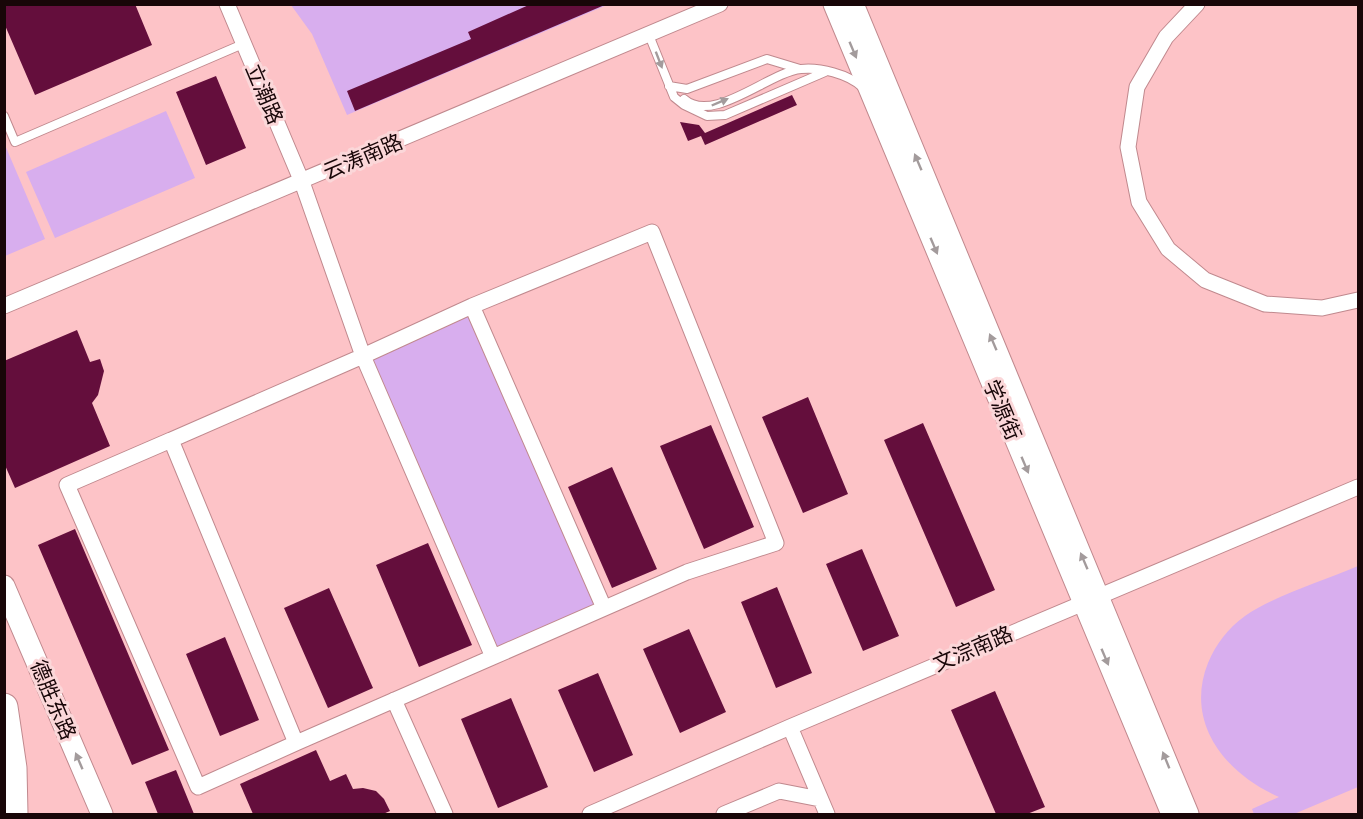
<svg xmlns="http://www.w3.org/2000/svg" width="1363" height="819" viewBox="0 0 1363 819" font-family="Figtree,'Noto Sans SC',sans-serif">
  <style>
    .green { fill: #d8aeee }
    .building { fill: #640e3c }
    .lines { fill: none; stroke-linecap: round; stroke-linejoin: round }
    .service-casing { stroke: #c0898e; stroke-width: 10 }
    .minor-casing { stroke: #c0898e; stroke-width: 17 }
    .secondary-casing { stroke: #c0898e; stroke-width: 23 }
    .motorway-casing { stroke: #c0898e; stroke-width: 29 }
    .service { stroke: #fff; stroke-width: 8 }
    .minor { stroke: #fff; stroke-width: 15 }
    .secondary { stroke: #fff; stroke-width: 21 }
    .motorway { stroke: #fff; stroke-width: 27 }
    .oneway { fill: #a39b9c }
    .labels { text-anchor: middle; stroke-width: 6; stroke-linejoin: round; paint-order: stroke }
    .street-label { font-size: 21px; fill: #180608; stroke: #fbd7d9 }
  </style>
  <rect width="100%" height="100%" fill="#fdc3c7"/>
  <path class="green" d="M291,5H607L347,115L312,34Z
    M166,111L195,178L55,238L26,172Z
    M5,145L45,239L5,256H4Z
    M469,315L595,605L495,649L368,359Z
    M1358,566V787L1294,814H1254L1252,809L1279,797C1226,774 1184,723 1208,663C1216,644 1228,628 1245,616C1276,595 1323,581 1358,566Z"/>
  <path class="building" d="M4,4H135L152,45L35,95L4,23Z
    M531,4H607L355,111L347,91L471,39L468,32Z
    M216,76L246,148L206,165L176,92Z
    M792,95L797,105L705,145L701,136L688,141L680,122L699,125L705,133Z
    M77,330L90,362L100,359L104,371L98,395L92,403L110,446L15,488L4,463V361Z
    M808,397L848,494L803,513L762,417Z
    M923,423L995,590L956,607L884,440Z
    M711,425L754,527L704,549L660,446Z
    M612,467L657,569L612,588L568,487Z
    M75,529L169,750L132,765L38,545Z
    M428,543L472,645L419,667L376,565Z
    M862,549L899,636L863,651L826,564Z
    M777,587L812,673L776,688L741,602Z
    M329,588L373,688L328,708L284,608Z
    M689,629L726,712L680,733L643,649Z
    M225,637L259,720L220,736L186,654Z
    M598,673L633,755L594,772L558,690Z
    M995,691L1045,807L1027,814H996L951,710Z
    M511,698L548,787L498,808L461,719Z
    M316,750L330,781L346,774L353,789L363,788L376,791L384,799L390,811L383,814H253L240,784Z
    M176,770L194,814H158L145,782Z"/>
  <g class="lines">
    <g class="service-casing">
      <path id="service" d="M649,35L674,97L684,105L707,116L725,115L825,72
        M669,86L687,89L767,59L800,69
        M684,99C713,125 769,72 801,69C820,67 848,74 862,87
        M4,116L15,142L243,44"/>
    </g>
    <g class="minor-casing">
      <path id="minor" d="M227,4L302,182L363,356L472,306L652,232L776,543L687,572L493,657
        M1197,4L1166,37L1137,87L1128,147L1139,202L1168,249L1205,280L1265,304L1322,308L1358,300
        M4,306L720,4
        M472,306L604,608
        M363,356L493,657L296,743L171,440Z
        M171,440L67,485L198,787L296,743
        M394,700L445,814
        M790,727L827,814
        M590,814L790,727L1358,487
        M724,814L779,791L820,799"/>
    </g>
    <g class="secondary-casing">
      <path id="secondary" d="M834,4L1172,814
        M853,4L1188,814
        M4,586L102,814"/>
    </g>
    <g class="motorway-casing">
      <path id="motorway" d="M4,707L13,768L14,814"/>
    </g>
    <use href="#service" class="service"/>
    <use href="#minor" class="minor"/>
    <use href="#secondary" class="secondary"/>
    <use href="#motorway" class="motorway"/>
  </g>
  <defs><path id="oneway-solid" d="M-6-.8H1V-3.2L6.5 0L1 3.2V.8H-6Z" transform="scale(1.5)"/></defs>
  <g class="oneway">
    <use href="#oneway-solid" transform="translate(853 50) rotate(67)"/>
    <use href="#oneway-solid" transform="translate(659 60) rotate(69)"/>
    <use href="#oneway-solid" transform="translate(720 102) rotate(-23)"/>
    <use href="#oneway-solid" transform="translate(918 162) rotate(-113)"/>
    <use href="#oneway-solid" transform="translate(934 246) rotate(67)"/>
    <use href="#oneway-solid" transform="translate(993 342) rotate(-113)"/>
    <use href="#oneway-solid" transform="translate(1025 465) rotate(67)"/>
    <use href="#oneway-solid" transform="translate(1084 561) rotate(-113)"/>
    <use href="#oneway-solid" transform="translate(1105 657) rotate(67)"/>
    <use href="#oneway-solid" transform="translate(1166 760) rotate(-112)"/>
    <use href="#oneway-solid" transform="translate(79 761) rotate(-113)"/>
  </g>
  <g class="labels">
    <g class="street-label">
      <text transform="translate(264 94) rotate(67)" y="7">立潮路</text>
      <text transform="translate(363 157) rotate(-23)" y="7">云涛南路</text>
      <text transform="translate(1002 410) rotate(67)" y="7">学源街</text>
      <text transform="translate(973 649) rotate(-23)" y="7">文淙南路</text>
      <text transform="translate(53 700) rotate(67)" y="7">德胜东路</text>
    </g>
  </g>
  <rect width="1363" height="819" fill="none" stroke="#180608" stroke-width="12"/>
</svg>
